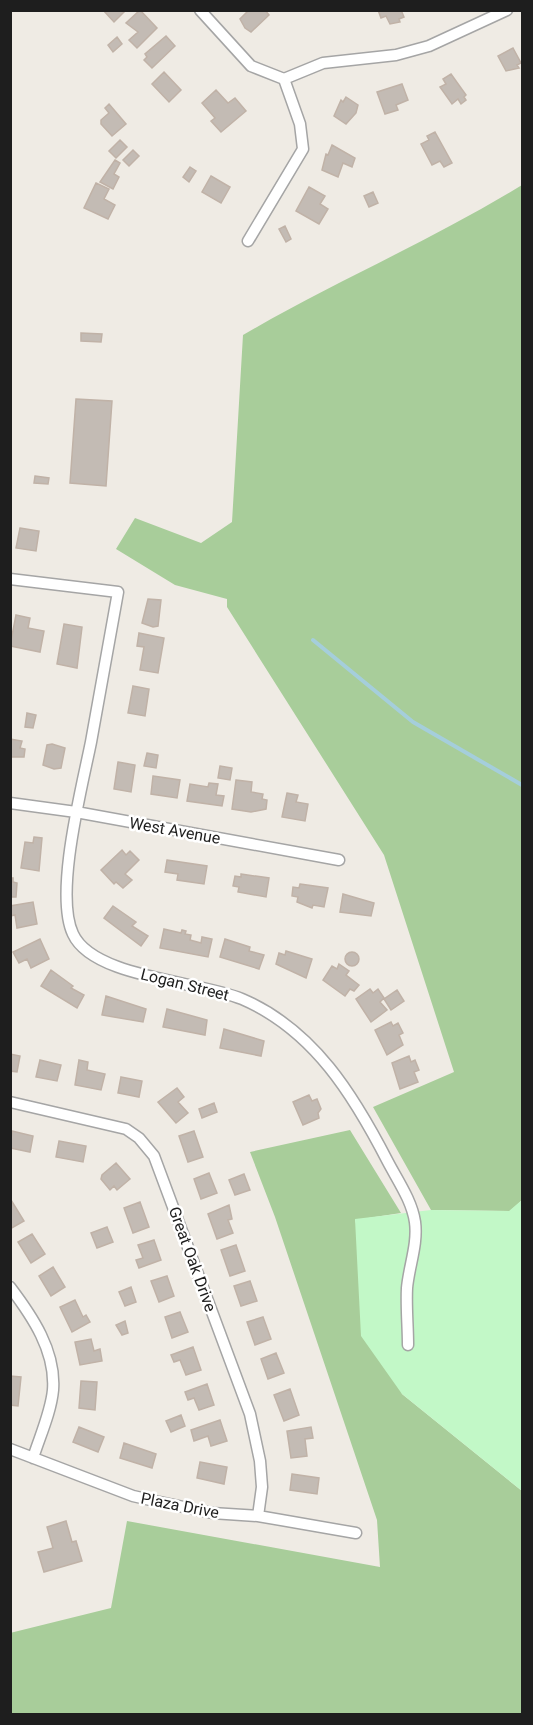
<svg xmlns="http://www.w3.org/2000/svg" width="533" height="1725" viewBox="0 0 533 1725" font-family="Roboto,sans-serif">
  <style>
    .forest { fill: #a8cd9a }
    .park { fill: #c2f8c7 }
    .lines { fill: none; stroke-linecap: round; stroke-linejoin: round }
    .stream { stroke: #a5cedb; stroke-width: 4 }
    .building { fill: #c3bbb4; stroke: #c0b2a7; stroke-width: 1.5 }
    .minor-casing { stroke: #a5a5a5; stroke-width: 13 }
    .minor { stroke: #fff; stroke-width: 10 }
    .labels { text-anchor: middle; stroke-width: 5; stroke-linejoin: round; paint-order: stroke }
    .street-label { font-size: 16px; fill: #1e1e1e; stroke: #fff }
  </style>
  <rect width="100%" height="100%" fill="#efebe4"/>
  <path class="forest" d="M522,185V1200L510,1211L431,1210L373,1107L454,1072L384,855L227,607V599L175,585L116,549L135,518L201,543L232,522L243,335C334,282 432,240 522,185Z
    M350,1130L401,1213L355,1220L402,1394L522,1491V1714H11L10,1633L111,1608L127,1521L380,1567L377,1520L275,1217L250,1152Z"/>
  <path class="park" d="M522,1200V1491L402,1394L361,1336L355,1219L431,1210L509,1211Z"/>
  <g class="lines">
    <path class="stream" d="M313,640L413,722L522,785"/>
  </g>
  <path class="building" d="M103,10H126L114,22Z
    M140,10L157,28L137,48L129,40L138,32L126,23Z
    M249,10H265L269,15L251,32L245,28L240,19Z
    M378,10H401L404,17L399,19L400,22L390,24L386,16L381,18Z
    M166,36L175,46L152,68L144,60L147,57L145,54Z
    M117,37L122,44L113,52L108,45Z
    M513,48L521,63L517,65L519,68L506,71L498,56Z
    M164,72L181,90L169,102L152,84Z
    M451,74L466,95L464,97L466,100L461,104L458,99L452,104L440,87L446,84L443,79Z
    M402,84L408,100L396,105L398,110L385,114L377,92Z
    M216,90L228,103L235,98L246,111L221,132L211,121L215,118L202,103Z
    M346,97L358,105L356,113L346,124L334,116L341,100L343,102Z
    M109,104L126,124L112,136L101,124V120L109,113L105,108Z
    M435,132L452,163L444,167L440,161L432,165L421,144L429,140L427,136Z
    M120,140L127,147L116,158L109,151Z
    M332,145L355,158L352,167L343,163L338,177L322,170L326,154L328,155Z
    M133,150L139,156L129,166L123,160Z
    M115,160L120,163L114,174L119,177L113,189L100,182Z
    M190,167L196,171L189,182L183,177Z
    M211,176L230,187L221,203L202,192Z
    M96,183L109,189L104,199L115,205L108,219L84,208Z
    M309,187L325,196L320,204L328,209L319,224L296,211Z
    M373,192L378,203L369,207L364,196Z
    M285,226L291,239L286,242L279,229Z
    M81,333L102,334L101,342L81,341Z
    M76,399L112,401L106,486L70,483Z
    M35,476L49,478L48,484L34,483Z
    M20,528L39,531L36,551L16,548Z
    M148,599L161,600L158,626L153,627L142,623Z
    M16,615L30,618L28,628L44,631L40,652L10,646Z
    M64,624L82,627L77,668L57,664Z
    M139,633L164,638L158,673L140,670L144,647L137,646Z
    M133,686L149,689L145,716L128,713Z
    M27,713L36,715L33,728L25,727Z
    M10,739L22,741L20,748L25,749L24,757H10Z
    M52,744L65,748L61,768L54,769L43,765L47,745Z
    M147,753L158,755L156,768L144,766Z
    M118,762L135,765L131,792L114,789Z
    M220,766L232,768L230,780L218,778Z
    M153,776L180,780L177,798L151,794Z
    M236,780L252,782L251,792L263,794L262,799L267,800L266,809L251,812L232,809Z
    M209,783L218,784L216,795L224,796L222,806L187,801L190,784L208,787Z
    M287,793L298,795L296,802L308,804L305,821L282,817Z
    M34,837L42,838L39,871L21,868L25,842L33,843Z
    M122,850L126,855L130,851L139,860L125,874L132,880L123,888L116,882L114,884L101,870Z
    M167,860L207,866L204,884L177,880L178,874L165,872Z
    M241,874L269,878L266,897L238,892L239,887L233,886L235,876L241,877Z
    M10,878H13V882L17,883L16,897H10Z
    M300,884L328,888L324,907L313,905L312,908L297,902L298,897L292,896L293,887L299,888Z
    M343,894L374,903L371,916L340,912Z
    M33,902L37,924L17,928L15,915L10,916V906Z
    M113,906L136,922L132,926L148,936L141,946L104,918Z
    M164,929L181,933L182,930L186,931L185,934L191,935L190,940L201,943L202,937L212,939L208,957L160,948Z
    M40,939L49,959L31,968L27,959L19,963L13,952Z
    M225,939L250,947L249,951L264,955L259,969L220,957Z
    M286,951L312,959L306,978L276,964L279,953L285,955Z
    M345 959a7 7 0 1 1 14 0a7 7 0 1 1-14 0Z
    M339,964L349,971L346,975L359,985L354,991L350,989L345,996L323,980L332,966L337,969Z
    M51,970L73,986L71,988L84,995L77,1008L41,986Z
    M370,989L373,993L378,989L384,998L380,1002L387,1010L371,1022L356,999Z
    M397,990L404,1001L391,1010L384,999Z
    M106,996L146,1009L143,1022L102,1015Z
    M167,1009L207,1020L205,1035L163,1027Z
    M391,1022L393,1026L398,1023L403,1033L399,1035L403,1045L387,1055L375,1030Z
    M224,1029L264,1041L261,1056L220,1048Z
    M10,1054L20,1056L17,1072L10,1071Z
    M409,1056L411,1062L415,1060L419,1070L414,1072L418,1082L400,1089L392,1063Z
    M40,1060L61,1065L57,1081L36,1077Z
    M79,1060L88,1062L87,1070L105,1074L101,1090L75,1085Z
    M121,1077L142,1081L139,1097L118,1093Z
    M177,1088L184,1097L178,1102L188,1113L176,1123L158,1102Z
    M309,1095L312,1101L317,1099L321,1109L318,1113L319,1118L303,1125L293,1102Z
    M214,1103L217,1112L202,1118L199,1109Z
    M12,1131L33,1136L30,1152L10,1148Z
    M194,1131L203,1157L188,1162L179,1136Z
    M59,1141L86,1146L83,1162L56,1157Z
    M116,1163L130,1179L117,1190L114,1186L110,1190L101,1179L102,1175Z
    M209,1173L217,1193L201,1199L194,1179Z
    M244,1174L250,1190L235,1195L229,1180Z
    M11,1200L24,1221L10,1229V1201Z
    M140,1202L149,1227L133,1233L124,1208Z
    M229,1205L232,1219L228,1220L233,1233L217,1239L208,1214Z
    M107,1227L113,1242L97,1248L91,1233Z
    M32,1234L45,1254L31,1263L18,1242Z
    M154,1240L161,1260L139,1268L136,1260L143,1258L138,1245Z
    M236,1245L245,1271L230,1276L221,1250Z
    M53,1267L65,1287L51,1296L39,1276Z
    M167,1276L174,1296L159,1302L151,1281Z
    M250,1281L257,1301L241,1306L234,1286Z
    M131,1287L136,1302L125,1306L119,1292Z
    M75,1300L83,1317L86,1315L90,1322L72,1332L60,1307Z
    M180,1312L188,1332L172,1338L165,1317Z
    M263,1317L271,1339L255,1345L247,1322Z
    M125,1321L128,1333L122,1335L116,1325Z
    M91,1339L94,1351L100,1349L102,1361L80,1365L75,1342Z
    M193,1347L201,1370L186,1375L180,1360L174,1362L171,1355Z
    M276,1353L284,1373L268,1379L261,1359Z
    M10,1376L21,1377L18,1406L10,1405Z
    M81,1381L97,1382L95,1410L79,1408Z
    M207,1384L214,1405L199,1410L194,1398L188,1400L185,1392Z
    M290,1389L299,1415L284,1421L274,1395Z
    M181,1415L185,1426L171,1432L166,1421Z
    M220,1420L227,1441L211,1446L208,1436L194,1441L191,1430Z
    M79,1427L104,1437L98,1452L73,1442Z
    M311,1427L313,1438L305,1439L307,1456L291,1458L287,1431Z
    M124,1443L156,1454L152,1468L120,1458Z
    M200,1462L227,1467L224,1484L197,1478Z
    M292,1474L319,1478L317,1494L290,1490Z
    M66,1521L72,1542L76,1541L82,1561L44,1572L38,1552L53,1548L47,1527Z"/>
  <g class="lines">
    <g class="minor-casing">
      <path id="minor" d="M200,10L251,66L284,79L323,63L396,55L429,46L507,10
        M248,241L303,149L300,124L284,79
        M10,579L118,592C109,642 100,692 91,742C82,787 54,894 73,934C93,978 200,981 242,999C314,1030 354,1096 388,1162C398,1181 412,1201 415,1222C418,1244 409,1266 407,1288C406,1307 408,1326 408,1345
        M10,803L76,812L339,860
        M10,1102L126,1129L139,1138L154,1156L250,1414L260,1461L262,1487L258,1516
        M10,1287C32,1316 56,1351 53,1390C51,1412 40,1436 33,1458
        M10,1449L133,1496L155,1501L212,1513L258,1516L356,1533"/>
    </g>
    <use href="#minor" class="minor"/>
  </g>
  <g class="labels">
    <g class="street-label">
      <text transform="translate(175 830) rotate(10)" y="6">West Avenue</text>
      <text transform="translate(185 984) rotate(14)" y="6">Logan Street</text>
      <text transform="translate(193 1259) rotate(70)" y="6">Great Oak Drive</text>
      <text transform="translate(180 1505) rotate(11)" y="6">Plaza Drive</text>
    </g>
  </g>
  <rect width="533" height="1725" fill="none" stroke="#1e1e1e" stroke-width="24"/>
</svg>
